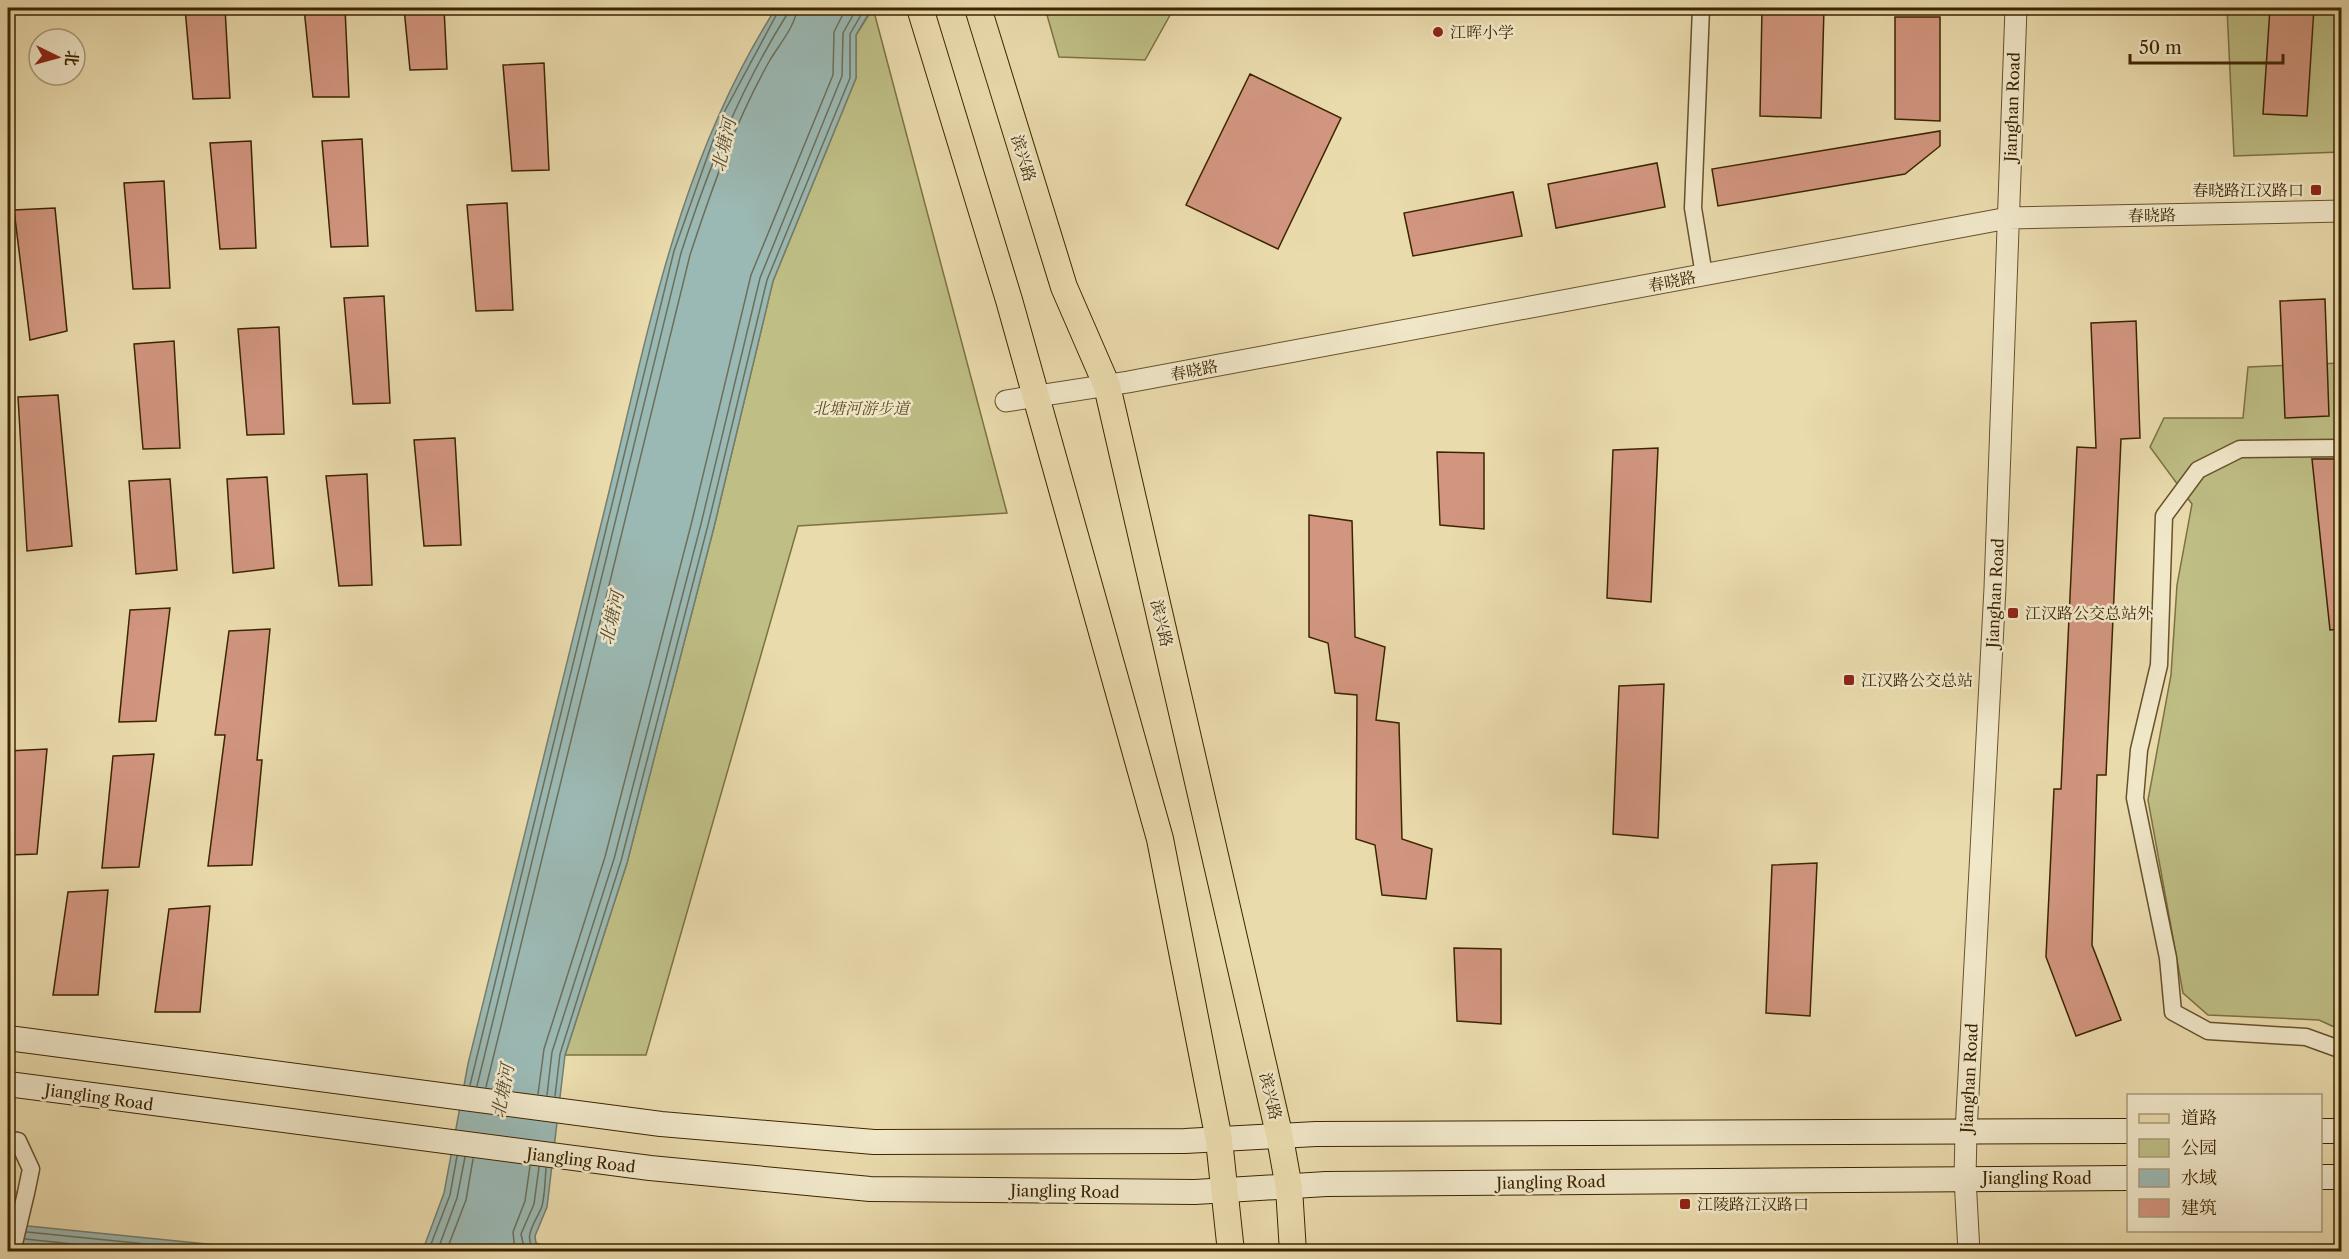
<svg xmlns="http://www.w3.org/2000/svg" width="2349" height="1259" viewBox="0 0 2349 1259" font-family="'Libre Caslon Text','Noto Serif SC',serif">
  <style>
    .green { fill: #bebe85; stroke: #7d7243; stroke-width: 1.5 }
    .water { fill: #9bb9b4; stroke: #757e6c; stroke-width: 1.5 }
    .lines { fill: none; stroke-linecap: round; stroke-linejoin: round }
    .shore { stroke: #6c6f5a; stroke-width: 1.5 }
    .building { fill: #d29680; stroke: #3c2501; stroke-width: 1.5 }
    .minor-casing { stroke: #68522c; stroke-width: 19 }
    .tertiary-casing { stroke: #68522c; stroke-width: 23 }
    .secondary-casing { stroke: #3c2501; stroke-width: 26 }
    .primary-casing { stroke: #3c2501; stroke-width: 28 }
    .minor { stroke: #f1e8ca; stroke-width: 16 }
    .tertiary { stroke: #f1e8ca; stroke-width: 21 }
    .secondary { stroke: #f1e8ca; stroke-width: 24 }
    .primary { stroke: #eadbad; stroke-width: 26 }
    .minor-bridge-casing { stroke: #68522c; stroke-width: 19; stroke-linecap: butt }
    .minor-bridge { stroke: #f1e8ca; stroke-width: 16 }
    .poi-dot { fill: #8f2418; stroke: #f1e8ca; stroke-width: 2 }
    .labels { text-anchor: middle; stroke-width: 5; stroke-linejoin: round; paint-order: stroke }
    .poi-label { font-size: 16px; fill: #3c2501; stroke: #f1e8ca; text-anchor: start }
    .street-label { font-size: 16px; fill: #3c2501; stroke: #f1e8ca }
    .park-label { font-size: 16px; font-style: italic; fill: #5c4b22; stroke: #f1e8ca }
    .water-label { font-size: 18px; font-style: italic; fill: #544a2e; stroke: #f1e8ca }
  </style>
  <rect width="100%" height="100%" fill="#eadbad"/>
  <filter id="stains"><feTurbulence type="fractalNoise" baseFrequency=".00333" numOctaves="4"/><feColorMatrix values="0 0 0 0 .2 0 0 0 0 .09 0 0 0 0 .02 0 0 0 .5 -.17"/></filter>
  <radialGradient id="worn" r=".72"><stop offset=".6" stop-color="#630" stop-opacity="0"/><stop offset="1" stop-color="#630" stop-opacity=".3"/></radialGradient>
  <path class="green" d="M873,8L1007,513L798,526L646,1055H565L627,863L714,527L773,281L856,78V35Z
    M1045,8H1174L1145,60L1059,57Z
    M2227,8H2341V152L2234,156Z
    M2341,363V1030L2319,1020L2208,1015L2183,993L2148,800L2171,675L2177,585L2192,504L2150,447L2164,418H2243L2248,367Z"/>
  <path class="water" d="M776,8H872L856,35V78L773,281L714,527L627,863L565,1055L547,1207L535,1236L536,1243L555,1251L420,1252L424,1247L444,1193L468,1064C514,877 560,690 606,504C649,329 678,162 776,8Z
    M8,1224L227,1246L258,1251H8Z"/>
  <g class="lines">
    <path class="shore" d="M470,1085L674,251L721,118L780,8
      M477,1086L681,253C709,167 738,93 786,16L788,8
      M486,1087L690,255C712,188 735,122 770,60C779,45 796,25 797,8
      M538,1094L544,1049L605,857L692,521L751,275L833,75L834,32L846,8
      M547,1095L552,1052L614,859L701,524L760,278L842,76L843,33L857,8
      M555,1096L560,1054L621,861L708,525L767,280L850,78V34L865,8
      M27,1232L225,1252
      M25,1239L149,1252
      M428,1252L450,1195L457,1156
      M437,1252L457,1198L465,1157
      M446,1252L466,1200L473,1159
      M515,1252L513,1232L525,1201L530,1166
      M525,1252L521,1234L534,1204L539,1167
      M538,1252C519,1239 537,1221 542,1206C545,1194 545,1180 546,1168"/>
  </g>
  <path class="building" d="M185,8H225L230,98L193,99Z
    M304,8H345L349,97H313Z
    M404,8H444L447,69L410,70Z
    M1762,8H1824L1821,118L1760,116Z
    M2270,8H2314L2307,116L2263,114Z
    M1895,17H1940V121L1895,119Z
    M544,63L549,170L512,171L503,65Z
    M1250,74L1341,118L1278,249L1186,205Z
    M1940,131V146L1905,174L1718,206L1712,169Z
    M362,139L368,246L331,247L322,141Z
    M251,141L256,248L220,249L210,143Z
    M1657,163L1665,207L1556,228L1548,184Z
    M164,181L170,288L133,289L124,183Z
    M1513,192L1522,236L1413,256L1404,213Z
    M507,203L513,310L476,311L467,205Z
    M55,208L67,331L30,340L14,210Z
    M384,296L390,403L353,404L344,298Z
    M2325,299L2329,416L2285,418L2280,301Z
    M2136,321L2140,438L2121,439L2106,775H2097L2092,945L2121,1020L2076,1036L2046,957L2054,789H2061L2077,447L2096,448L2091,323Z
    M279,327L284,434L247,435L238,329Z
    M174,341L180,448L143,449L134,344Z
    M58,395L72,546L27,551L18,397Z
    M455,438L461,545L424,546L414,440Z
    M1658,448L1651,602L1607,598L1613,450Z
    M1437,452L1484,453V529L1440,525Z
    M2312,459H2342V629L2330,630Z
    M367,474L372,585L339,586L326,476Z
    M267,477L274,568L233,573L227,479Z
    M170,479L177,570L136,574L129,481Z
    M1309,515L1352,521L1355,637L1385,647L1376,720L1399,723L1402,839L1432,849L1426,899L1382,895L1375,845L1356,839L1357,695L1335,693L1328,643L1309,637Z
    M170,608L156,721L119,722L130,610Z
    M270,629L257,760H262L252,865L208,866L225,735H215L229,631Z
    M1664,684L1658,838L1613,834L1619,686Z
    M47,749L37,854L8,855V751Z
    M154,754L139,867L102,868L113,756Z
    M1817,863L1810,1016L1766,1013L1772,865Z
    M108,890L98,995H53L68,892Z
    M210,906L200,1012H155L169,909Z
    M1454,948L1501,949V1024L1457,1021Z"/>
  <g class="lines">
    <g class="minor-casing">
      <path id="minor" d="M1701,8L1693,208L1704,275
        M2342,448L2240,449L2198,470L2164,516L2159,665L2139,750L2135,798L2168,958L2173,1012L2208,1031L2306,1037L2342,1050
        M8,1139L18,1141L31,1169L26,1193"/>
    </g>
    <g class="tertiary-casing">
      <path id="tertiary" d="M1006,401L1128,382L2008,218L2342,211
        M1969,1252L1965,1178L1966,1132L1995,588L2016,8"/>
    </g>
    <g class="secondary-casing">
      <path id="secondary" d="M8,1038L661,1124L874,1142L1185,1141L1316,1134L2128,1131
        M8,1084L650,1168L870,1189L1195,1192L1326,1184L2128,1178
        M2320,1131H2342
        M2320,1177H2342"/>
    </g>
    <g class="primary-casing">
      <path id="primary" d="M920,8L1009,300L1160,839L1219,1140L1231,1252
        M978,8L1064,287L1107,386L1280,1138L1289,1188L1293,1252"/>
    </g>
    <use href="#minor" class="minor"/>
    <use href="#tertiary" class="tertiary"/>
    <use href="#secondary" class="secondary"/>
    <use href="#primary" class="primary"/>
    <g class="minor-bridge-casing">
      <path id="minor-bridge" d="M12,1252L26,1193"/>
    </g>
    <use href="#minor-bridge" class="minor-bridge"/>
  </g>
  <g class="poi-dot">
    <circle cx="1438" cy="32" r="6"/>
    <rect x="2310" y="184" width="12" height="12" rx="3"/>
    <rect x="2007" y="607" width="12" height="12" rx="3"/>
    <rect x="1843" y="674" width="12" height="12" rx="3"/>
    <rect x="1679" y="1198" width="12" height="12" rx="3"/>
  </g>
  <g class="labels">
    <g class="poi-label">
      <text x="1450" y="38">江晖小学</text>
      <text x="2304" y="196" text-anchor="end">春晓路江汉路口</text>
      <text x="2025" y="619">江汉路公交总站外</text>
      <text x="1861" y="686">江汉路公交总站</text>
      <text x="1697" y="1210">江陵路江汉路口</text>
    </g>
    <g class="street-label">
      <text transform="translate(2012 107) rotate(-88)" y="6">Jianghan Road</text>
      <text transform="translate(1024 158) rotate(73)" y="6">滨兴路</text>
      <text transform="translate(2152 215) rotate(-1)" y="6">春晓路</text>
      <text transform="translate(1672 281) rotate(-11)" y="6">春晓路</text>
      <text transform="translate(1194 370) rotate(-11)" y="6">春晓路</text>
      <text transform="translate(1995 593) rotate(-87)" y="6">Jianghan Road</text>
      <text transform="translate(1162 623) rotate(77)" y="6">滨兴路</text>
      <text transform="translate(1969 1078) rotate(-87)" y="6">Jianghan Road</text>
      <text transform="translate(1271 1096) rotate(77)" y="6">滨兴路</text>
      <text transform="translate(99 1097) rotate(8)" y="6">Jiangling Road</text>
      <text transform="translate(581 1160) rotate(7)" y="6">Jiangling Road</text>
      <text x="2037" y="1184">Jiangling Road</text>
      <text transform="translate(1551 1182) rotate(-1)" y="6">Jiangling Road</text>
      <text transform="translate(1065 1191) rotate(1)" y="6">Jiangling Road</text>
    </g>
    <g class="park-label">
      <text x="861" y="414">北塘河游步道</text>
    </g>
    <g class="water-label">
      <text transform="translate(724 145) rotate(-77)" y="6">北塘河</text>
      <text transform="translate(612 618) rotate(-77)" y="6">北塘河</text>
      <text transform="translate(503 1091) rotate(-79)" y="6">北塘河</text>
    </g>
  </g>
  <rect width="2349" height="1259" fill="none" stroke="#eadbad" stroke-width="30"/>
  <rect x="9" y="9" width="2331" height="1241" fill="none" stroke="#3c2501" stroke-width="3"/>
  <rect x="15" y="15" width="2319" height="1229" fill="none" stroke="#3c2501" stroke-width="1.5"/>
  <rect x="2127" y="1094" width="195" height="138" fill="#f1e8ca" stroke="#a99a7a" stroke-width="1.5"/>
  <rect x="2139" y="1114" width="30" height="9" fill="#eadbad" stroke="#a99a7a" stroke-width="1.5"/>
  <text x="2181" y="1124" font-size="18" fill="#3c2501">道路</text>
  <rect x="2139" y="1139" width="30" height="18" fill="#bebe85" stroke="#a99a7a" stroke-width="1.5"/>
  <text x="2181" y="1154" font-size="18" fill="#3c2501">公园</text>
  <rect x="2139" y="1169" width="30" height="18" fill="#9bb9b4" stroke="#a99a7a" stroke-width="1.5"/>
  <text x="2181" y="1184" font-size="18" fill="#3c2501">水域</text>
  <rect x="2139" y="1199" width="30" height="18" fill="#d29680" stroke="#a99a7a" stroke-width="1.5"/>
  <text x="2181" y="1214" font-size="18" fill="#3c2501">建筑</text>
  <g transform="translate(57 57) rotate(95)"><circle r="28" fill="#f1e8ca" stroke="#a99a7a" stroke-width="1.5"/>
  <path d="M0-4.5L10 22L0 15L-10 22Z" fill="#8f2418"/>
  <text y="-9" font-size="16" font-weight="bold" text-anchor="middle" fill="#3c2501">北</text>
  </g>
  <path d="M2130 54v9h153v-9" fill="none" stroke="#3c2501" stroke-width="3"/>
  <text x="2139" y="54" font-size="18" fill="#3c2501" stroke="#f1e8ca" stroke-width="4.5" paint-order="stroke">50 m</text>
  <rect width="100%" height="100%" filter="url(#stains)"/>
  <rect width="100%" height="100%" fill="url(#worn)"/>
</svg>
